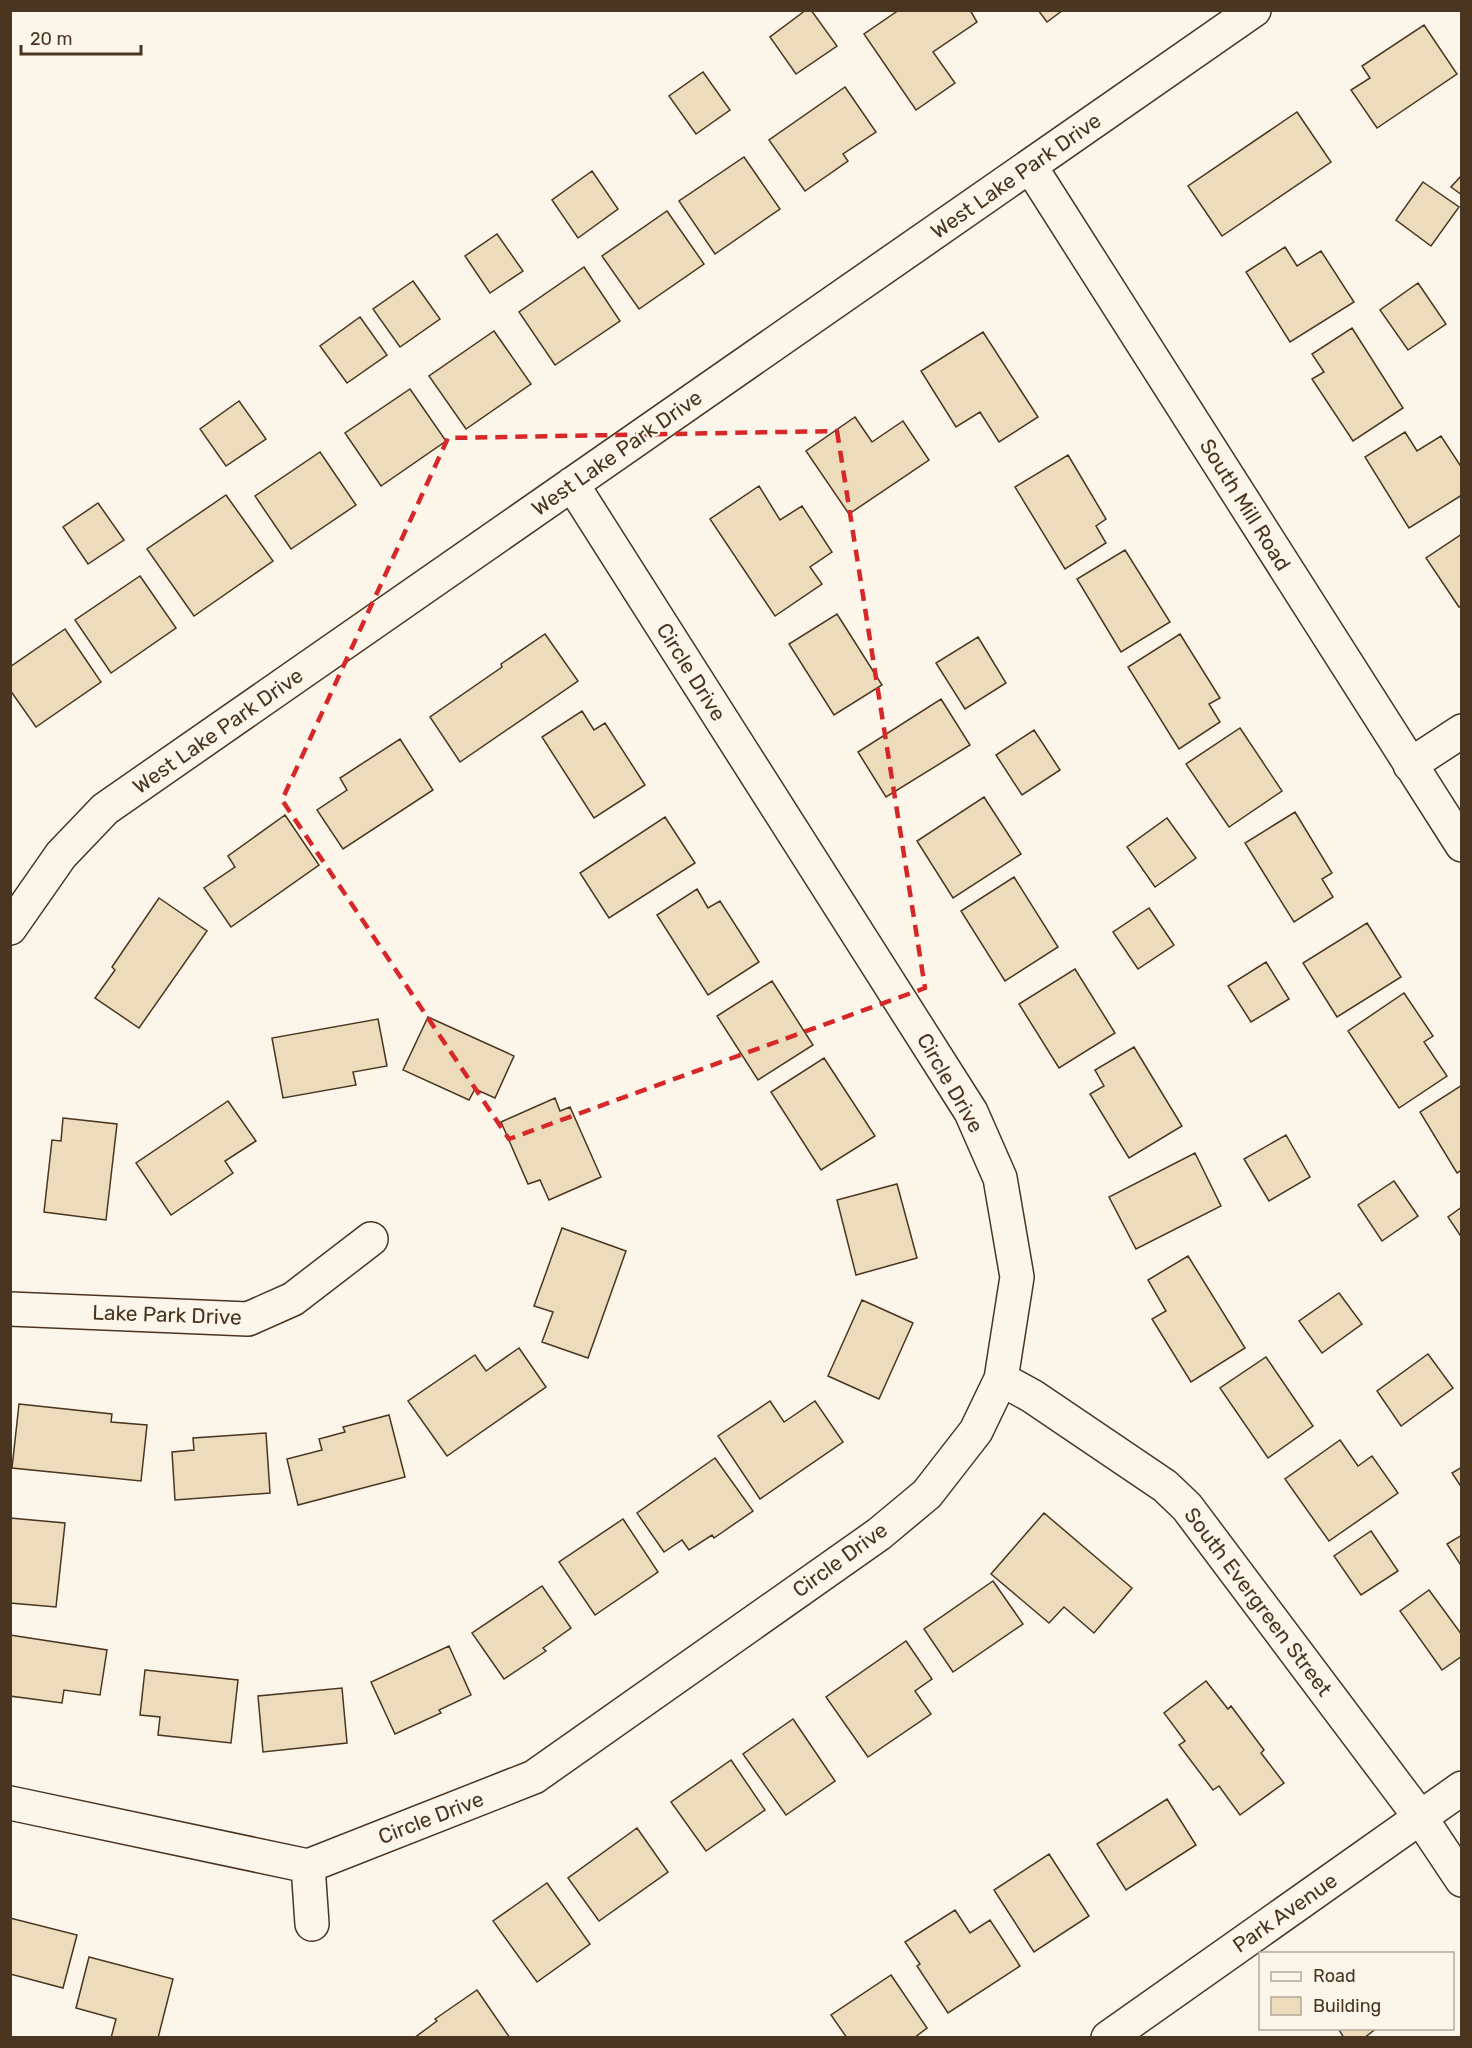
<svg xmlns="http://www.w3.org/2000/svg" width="1472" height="2048" viewBox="0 0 1472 2048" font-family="Rubik,sans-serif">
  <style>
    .building { fill: #ecdcbc; stroke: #4a3520; stroke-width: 1.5 }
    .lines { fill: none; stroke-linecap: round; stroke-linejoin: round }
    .minor-casing { stroke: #4a3520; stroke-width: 36 }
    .minor { stroke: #fbf6e9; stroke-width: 33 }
    .marked { fill: none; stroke: #d62828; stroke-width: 4.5; stroke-dasharray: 12 8; stroke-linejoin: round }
    .labels { text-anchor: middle; stroke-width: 4.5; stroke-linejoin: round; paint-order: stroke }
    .street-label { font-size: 21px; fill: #4a3520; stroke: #fbf6e9 }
  </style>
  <rect width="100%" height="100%" fill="#fbf6e9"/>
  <path class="building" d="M806,10H811L837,46L796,74L770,37Z
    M899,10H970L977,22L933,52L955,83L916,110L864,34Z
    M1038,10H1063L1047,22Z
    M1424,25L1457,74L1377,128L1351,90L1370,78L1362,66Z
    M703,72L730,110L696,134L669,96Z
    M845,87L876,132L843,154L848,161L805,191L769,140Z
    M1297,112L1331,162L1222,236L1188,186Z
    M744,157L780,209L715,254L679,201Z
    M592,171L618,209L578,238L552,200Z
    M1462,175V195L1451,187Z
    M1423,182L1459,207L1431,246L1396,220Z
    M667,211L704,264L639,309L602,256Z
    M497,234L523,271L490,293L465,256Z
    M1285,247L1297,266L1321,251L1354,302L1290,342L1246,272Z
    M584,267L620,321L555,365L519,312Z
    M413,281L440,319L400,347L373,309Z
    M1418,283L1446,324L1408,350L1380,310Z
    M360,317L387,355L347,383L320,346Z
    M1352,328L1403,408L1353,441L1312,379L1324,372L1312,354Z
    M494,331L531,384L466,429L429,376Z
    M983,332L1038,417L999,442L980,412L956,427L921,371Z
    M410,389L446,441L381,486L345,433Z
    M239,401L266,439L226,466L200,429Z
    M855,417L872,442L903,421L929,460L849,514L806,451Z
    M1405,432L1417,451L1441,436L1462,468V495L1409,528L1365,457Z
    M320,452L356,505L291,549L255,496Z
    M1068,455L1106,519L1096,526L1106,543L1065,569L1015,487Z
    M759,486L780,520L802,506L832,552L810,567L822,584L775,616L710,519Z
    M226,495L273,561L194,616L147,549Z
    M98,503L124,540L88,564L63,527Z
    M1462,534V606L1459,607L1426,558Z
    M1125,550L1170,622L1121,652L1077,579Z
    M140,576L176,628L111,673L75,620Z
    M837,614L882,685L834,715L789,644Z
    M65,629L101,682L36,727L10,690V667Z
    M545,634L578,681L460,762L430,717L502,667L501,664Z
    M1180,634L1220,698L1209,704L1220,722L1179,749L1128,667Z
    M978,637L1006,683L965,709L936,663Z
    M941,699L970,745L886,797L858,752Z
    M582,711L594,730L605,723L645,785L594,818L542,737Z
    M1240,728L1282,791L1229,827L1186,764Z
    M1034,730L1060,770L1022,795L996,755Z
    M400,739L433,790L343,849L317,810L347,790L340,778Z
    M984,797L1021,854L953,898L917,841Z
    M1295,812L1332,873L1322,879L1333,897L1294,922L1245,843Z
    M285,815L319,865L231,927L204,888L235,867L228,856Z
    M665,817L695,863L609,918L580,873Z
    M1167,818L1196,858L1155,887L1127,847Z
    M1014,877L1058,947L1005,981L961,911Z
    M697,889L708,908L720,901L759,962L708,995L657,915Z
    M159,898L207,931L139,1028L95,998L115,970L112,967Z
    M1149,908L1174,945L1138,969L1113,932Z
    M1367,923L1401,977L1337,1017L1303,963Z
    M1266,962L1289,999L1251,1022L1228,986Z
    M1075,969L1115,1033L1059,1068L1019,1004Z
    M772,981L813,1045L758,1080L717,1016Z
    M1404,993L1433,1036L1424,1042L1447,1076L1399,1108L1348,1031Z
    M428,1017L514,1056L495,1098L475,1089L469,1100L403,1070Z
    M378,1019L387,1066L353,1072L356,1085L283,1098L272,1038Z
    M1134,1047L1182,1126L1129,1158L1090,1094L1104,1086L1095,1070Z
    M824,1058L875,1136L821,1170L771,1092Z
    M1462,1085V1170L1457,1173L1420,1112Z
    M555,1098L560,1111L570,1107L601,1177L549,1200L540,1180L528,1184L501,1122Z
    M228,1101L256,1141L225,1161L233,1173L171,1215L136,1163Z
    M63,1118L117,1124L106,1220L44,1212L52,1140L61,1141Z
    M1286,1135L1310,1177L1269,1201L1244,1159Z
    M1195,1153L1221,1206L1136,1249L1109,1197Z
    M1394,1181L1418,1216L1382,1241L1358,1205Z
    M897,1184L917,1258L856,1275L837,1200Z
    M1462,1207V1238L1448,1217Z
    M562,1228L626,1251L588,1358L542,1342L553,1312L534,1306Z
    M1188,1256L1245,1348L1191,1382L1152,1319L1166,1311L1148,1280Z
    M1339,1293L1362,1324L1322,1353L1299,1321Z
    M862,1300L913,1323L879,1399L828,1376Z
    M519,1348L546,1387L447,1456L408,1401L475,1355L486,1371Z
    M1428,1354L1453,1388L1401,1426L1377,1391Z
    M1266,1357L1313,1426L1268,1458L1220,1388Z
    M770,1401L784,1422L815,1401L843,1442L760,1499L718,1436Z
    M19,1404L112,1414L111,1422L147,1425L141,1481L12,1468Z
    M389,1415L405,1477L298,1505L287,1459L322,1450L319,1439L345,1432L343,1427Z
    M266,1433L270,1493L175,1500L172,1452L194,1450L193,1438Z
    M1340,1440L1358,1466L1372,1456L1398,1493L1329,1541L1285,1479Z
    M715,1458L753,1511L714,1538L712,1535L689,1550L682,1540L664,1552L637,1513Z
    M1462,1467V1488L1452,1473Z
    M1044,1513L1132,1588L1094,1633L1064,1607L1049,1623L991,1574Z
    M10,1518L65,1523L56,1607L10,1603Z
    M623,1519L658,1572L595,1615L559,1562Z
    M1371,1531L1398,1571L1361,1595L1334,1556Z
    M1462,1535V1567L1447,1544Z
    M993,1581L1023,1624L953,1672L924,1629Z
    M542,1586L571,1628L543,1648L546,1651L504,1679L472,1633Z
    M1429,1590L1462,1635V1656L1442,1670L1400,1611Z
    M10,1635L107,1650L100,1695L64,1690L62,1703L10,1696Z
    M906,1641L932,1679L915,1691L931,1714L868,1757L826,1697Z
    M449,1646L471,1695L439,1710L441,1713L395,1734L371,1682Z
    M145,1670L238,1680L231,1743L158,1735L160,1717L140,1715Z
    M1206,1681L1228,1709L1231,1706L1264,1750L1261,1753L1284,1783L1240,1815L1219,1786L1213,1790L1179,1745L1185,1741L1164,1713Z
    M342,1688L347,1743L263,1752L258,1696Z
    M793,1719L835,1781L786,1815L743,1754Z
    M731,1760L765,1810L706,1851L671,1802Z
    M1167,1799L1196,1845L1126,1890L1097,1844Z
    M637,1828L668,1872L599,1921L568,1878Z
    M1049,1854L1089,1916L1034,1952L994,1890Z
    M547,1883L590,1944L537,1982L493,1921Z
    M955,1910L970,1933L990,1920L1020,1966L948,2013L917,1966L920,1964L905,1942Z
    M10,1918L77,1935L63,1988L10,1974Z
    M89,1957L173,1979L158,2038H111L116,2019L76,2008Z
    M891,1975L927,2028L914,2038H847L831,2015Z
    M477,1990L510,2038H414L437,2021L435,2019Z
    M1338,2028H1377L1364,2038H1344Z"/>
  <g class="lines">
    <g class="minor-casing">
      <path id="minor" d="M1030,166L1462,845
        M1410,765L1462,731
        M10,928L61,855L105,809L1254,10
        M10,1309L248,1319L293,1299L371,1239
        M1001,1379L1032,1396L1165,1486L1187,1507L1420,1817L1462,1880
        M10,1803L308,1866L534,1777L879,1534L927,1494L976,1431L1001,1379L1017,1277L1000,1178L971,1112L572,484
        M308,1866L312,1924
        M1108,2038L1462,1788"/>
    </g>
    <use href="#minor" class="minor"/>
  </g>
  <path class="marked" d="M837,431L925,988L509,1139L282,800L448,438Z"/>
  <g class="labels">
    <g class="street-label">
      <text transform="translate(1016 176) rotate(-35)" y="7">West Lake Park Drive</text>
      <text transform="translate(617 453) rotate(-35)" y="7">West Lake Park Drive</text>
      <text transform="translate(1245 505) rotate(58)" y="7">South Mill Road</text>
      <text transform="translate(691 672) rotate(58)" y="7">Circle Drive</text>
      <text transform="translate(218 731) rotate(-35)" y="7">West Lake Park Drive</text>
      <text transform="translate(950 1083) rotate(60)" y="7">Circle Drive</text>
      <text transform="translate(167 1315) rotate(2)" y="7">Lake Park Drive</text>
      <text transform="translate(840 1560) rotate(-36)" y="7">Circle Drive</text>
      <text transform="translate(1258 1602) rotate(53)" y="7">South Evergreen Street</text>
      <text transform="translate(431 1818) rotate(-21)" y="7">Circle Drive</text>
      <text transform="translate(1285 1913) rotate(-35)" y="7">Park Avenue</text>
    </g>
  </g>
  <rect width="1472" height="2048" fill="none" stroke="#4a3520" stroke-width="24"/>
  <rect x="1259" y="1952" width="195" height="78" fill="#fbf6e9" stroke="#b4a999" stroke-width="1.5"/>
  <rect x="1271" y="1972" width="30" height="9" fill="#fbf6e9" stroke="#b4a999" stroke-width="1.5"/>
  <text x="1313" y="1982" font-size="18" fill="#4a3520">Road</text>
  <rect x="1271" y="1997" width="30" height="18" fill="#ecdcbc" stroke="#b4a999" stroke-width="1.5"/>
  <text x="1313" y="2012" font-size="18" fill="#4a3520">Building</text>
  <path d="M21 45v9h120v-9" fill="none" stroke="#4a3520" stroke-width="3"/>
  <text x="30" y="45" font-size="18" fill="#4a3520" stroke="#fbf6e9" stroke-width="4.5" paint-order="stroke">20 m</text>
</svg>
